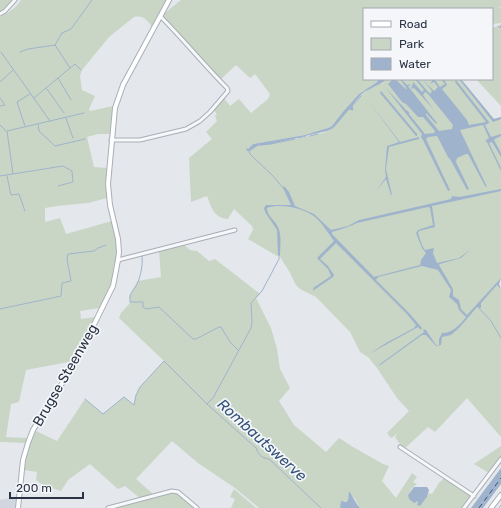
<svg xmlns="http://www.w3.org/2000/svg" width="501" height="508" viewBox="0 0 501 508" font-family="Rubik,sans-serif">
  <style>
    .built { fill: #d2d6de }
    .green { fill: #c9d6c5; fill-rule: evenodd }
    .water { fill: #9fb4cc; fill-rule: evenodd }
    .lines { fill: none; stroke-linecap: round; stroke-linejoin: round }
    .stream { stroke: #9fb4cc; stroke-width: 1 }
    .ferry { stroke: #34527a; stroke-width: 1; stroke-dasharray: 5 4; stroke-linecap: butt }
    .street-casing { stroke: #a9aeb7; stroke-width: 5 }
    .secondary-casing { stroke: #a9aeb7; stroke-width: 6 }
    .street { stroke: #f7f8fa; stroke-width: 3 }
    .secondary { stroke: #fff; stroke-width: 4 }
    .labels { text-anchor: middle; stroke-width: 3.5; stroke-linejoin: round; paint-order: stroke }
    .street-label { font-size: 14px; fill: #2b3445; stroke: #f4f6f9 }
    .water-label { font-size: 15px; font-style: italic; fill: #34527a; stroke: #f4f6f9 }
  </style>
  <rect width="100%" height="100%" fill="#e4e7ec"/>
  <path class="built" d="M17,497L15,508H0V500Z"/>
  <path class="green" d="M0,0H12L0,12Z
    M21,0H166L152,27C147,20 143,15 134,17L109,37L82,70L80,76L82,90L95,96L89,109L90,111L113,106L110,134H98L87,137L94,167L107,168V198L88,203L57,206L45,208V222L60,218L66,234L112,221C121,257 116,276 100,308L80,311L81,319L96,317L74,361L26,370L19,402L11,404L6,437L27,438L25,443L0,442V17C7,14 17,7 21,0Z
    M181,0H501V7H499L501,8V23L492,24V9L473,8L471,9H364V79H379L377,82L369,87L383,83L386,79H460L493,119L501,117V279L497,284L501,288V437L467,398L435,432L428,427L404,449L400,446V444L395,437L398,433L391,438L387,433L409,411L397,398L377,368L368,357L360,352L350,332L316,297L300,289L296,285L289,271L279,255L277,256L248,239L253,230L252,226L234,209L228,219C214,218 211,207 207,196L191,202L189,158L212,139L206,132L217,121L215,116L217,114L213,109L223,97L230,106L239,99L251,113L268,99L270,94L255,74L250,78L236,65L220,80L161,16ZM367,90L344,113L332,129L323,133L271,144L257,146L249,151L246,149H248L253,144L305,135L323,130L332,126L359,94L363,91Z
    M501,25V106L476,79H492V28Z
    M183,244L190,250L197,251L209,261L215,259L260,294L256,298L271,328L277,349L280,369L290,388L279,401L294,425L326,452L339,438L353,447L383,464L389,466L382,481L396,498L412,473L417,477L413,482L417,484L412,488L408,495L416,502L418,501L417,504L419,506L425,500L429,493L432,494L439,483L445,477L471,495V497L464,508H360L355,499L349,493L348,500L344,502L340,508H259L235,488L198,463L172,441L136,479L153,494L140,498L125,486L118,489L90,464L68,480L61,491L43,485L36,480L37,472L24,470L25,458L34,430L57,441L85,399L103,414L124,397L134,405L136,395L140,387L164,361L119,318L121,313L130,303L129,296L138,281L161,277L159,250Z
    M501,446V458L489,473L474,464Z
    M234,489L256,508H231L235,499L230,497Z
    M175,492L196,508H113Z"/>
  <path class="water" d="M379,79H386C381,85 375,85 369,89C363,92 356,100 352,106L353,110L349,109L332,129L327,131L271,144L257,146L249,151H247L246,148L248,149L253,144L305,135L328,128L332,126L342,113L359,94L377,82Z
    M393,79H395L406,89H407L400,79H401L407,85L410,84L412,88L413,82L422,92L424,90L415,79H417L430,94L432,91L422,79L434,91L438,87L434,82L430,84L432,81L431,79L435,80L440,87L445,84L441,79H444L447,85L442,89L467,120L469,125L486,122L455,82L456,80L489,122V123L485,125L491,137L501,134V136L495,139L494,140L501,153V157L492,142L489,143L501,168V171L487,142L485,141L489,138L483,125L460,130L487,187L485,186L468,154H466L457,158L456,162L469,189L467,190L450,159L448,157L437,136L428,137L426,139L450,190L448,191L423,140L421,137L422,134L385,87L406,110L409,112V114L425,134L434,133L435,131L423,117H418L406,104L402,102L388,84ZM410,85L412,89L414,88L416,90L434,110L423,95L425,92L428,94L453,125L452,129L439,131L426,115V113L436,124L437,123L408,86Z
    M459,79H461L494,119L501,117V119L493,122Z
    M381,91L417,134V136H416L380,93Z
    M366,98L400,142L419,137V139L389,147L386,169L392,195H391L386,179L376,191L386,177L385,170L387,146L399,142Z
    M284,186L289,192L295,206L314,214L331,230L348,226L359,220L451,199L452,196L459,197L501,189V191L432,206L435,227L419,231L418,233L422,245L425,250L434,248L433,253L437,263L459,258L471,249L461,258L440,264L439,265L453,289V296L459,300L461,309L467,315L501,278L499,284L501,289L497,285L481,303V308L477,307L460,327L451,335L442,337L441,345L436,346L426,335H422L379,366L380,364L424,332L423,329L426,330L436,345H439V339L442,333C452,333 460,325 466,317L459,310L457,304L449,297L451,290L438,270L422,266L378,277L376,280L409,313L422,328L421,330L418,327L369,354L386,343L414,328L416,325L406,313L336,243L320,259L328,266L334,275L333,277L314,290V292L313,288L331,276L328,269L317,258L334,241C328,233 323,224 315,217C304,208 280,203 267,208C267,216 275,220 278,227C282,236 280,246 280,256L278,255L277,230L265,212L264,208L266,205H291L283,188ZM428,207L430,208L433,225L418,230L416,233L422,248L426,253L421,260L420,265L374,277L332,234V232C341,229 349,227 357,223Z
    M501,468V484L483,508H471Z
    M414,487H427L429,490L427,497L420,506L417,505L418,501L414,503L409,499L408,495Z
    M349,491C353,497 355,502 360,508H340L341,501L346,502L348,500Z"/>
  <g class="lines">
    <path class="stream" d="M498,26L500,28L501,25
      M55,45L70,68L75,64L81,70
      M1,52L50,121
      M20,52L28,49L55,45L62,33L71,29L92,0
      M58,78L71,100
      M0,82L13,70
      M47,89L64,113
      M367,90L384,81
      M0,98L5,105L0,106
      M34,98L70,68
      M66,118L73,138
      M38,124L39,131L55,146L85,139
      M0,125L6,131
      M25,126L17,102L30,94
      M334,127L349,109L353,110L352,106L361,96
      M310,136L318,134
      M298,138L306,136
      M258,145L249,151L250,154L274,177L283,188
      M261,145L271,144L295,139
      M13,174L7,131L84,113
      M0,176L63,166L72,171L73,182L58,186
      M7,176L11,195L19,194L25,211
      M142,256C143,264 141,274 138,282C134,291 129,292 130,302H143V307L146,309L159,307L193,339H196L219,327H221L230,342L238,350
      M477,306L491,321L501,338
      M0,309L61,296L62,283L71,281L67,259L68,254L94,251L98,248L106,245
      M85,399L103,414L124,397L134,405L136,395L140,387L164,361L207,404L256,448C259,455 261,458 269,459L321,508
      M207,404L213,398L251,328L252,322L251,303L262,291L279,259V255
      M499,508L501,505"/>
    <path class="ferry" d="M479,508L501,478"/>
    <g class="street-casing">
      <path id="street" d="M0,14L5,11L15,0
        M111,140H140L186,129L200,121L210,112L228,91L227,88C204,65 183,39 160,16
        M118,260L235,230
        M400,447L474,496
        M108,508L172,491L178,492L197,508
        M464,508L501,459"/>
    </g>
    <g class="secondary-casing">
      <path id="secondary" d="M18,508L23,460L28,443L33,430L76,361L113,286L118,260L119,252L118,239L110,205L108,184L115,108L123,85L169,0
        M491,508L501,495"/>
    </g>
    <use href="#street" class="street"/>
    <use href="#secondary" class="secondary"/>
  </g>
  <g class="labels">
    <g class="street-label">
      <text transform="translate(65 375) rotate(-60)" y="5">Brugse Steenweg</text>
    </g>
    <g class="water-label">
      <text transform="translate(262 440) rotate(42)" y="5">Rombautswerve</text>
    </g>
  </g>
  <rect x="363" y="8" width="130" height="72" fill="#f4f6f9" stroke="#a4a8b1"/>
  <rect x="371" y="21" width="20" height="6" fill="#ffffff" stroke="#a4a8b1"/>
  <text x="399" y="28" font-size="12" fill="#2b3445">Road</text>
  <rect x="371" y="38" width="20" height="12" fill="#c9d6c5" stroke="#a4a8b1"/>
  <text x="399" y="48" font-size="12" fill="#2b3445">Park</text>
  <rect x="371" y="58" width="20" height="12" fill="#9fb4cc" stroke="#a4a8b1"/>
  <text x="399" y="68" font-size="12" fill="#2b3445">Water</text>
  <path d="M10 492v6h73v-6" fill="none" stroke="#2b3445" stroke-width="2"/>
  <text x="16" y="492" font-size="12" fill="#2b3445" stroke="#f4f6f9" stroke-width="3" paint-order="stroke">200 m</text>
</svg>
